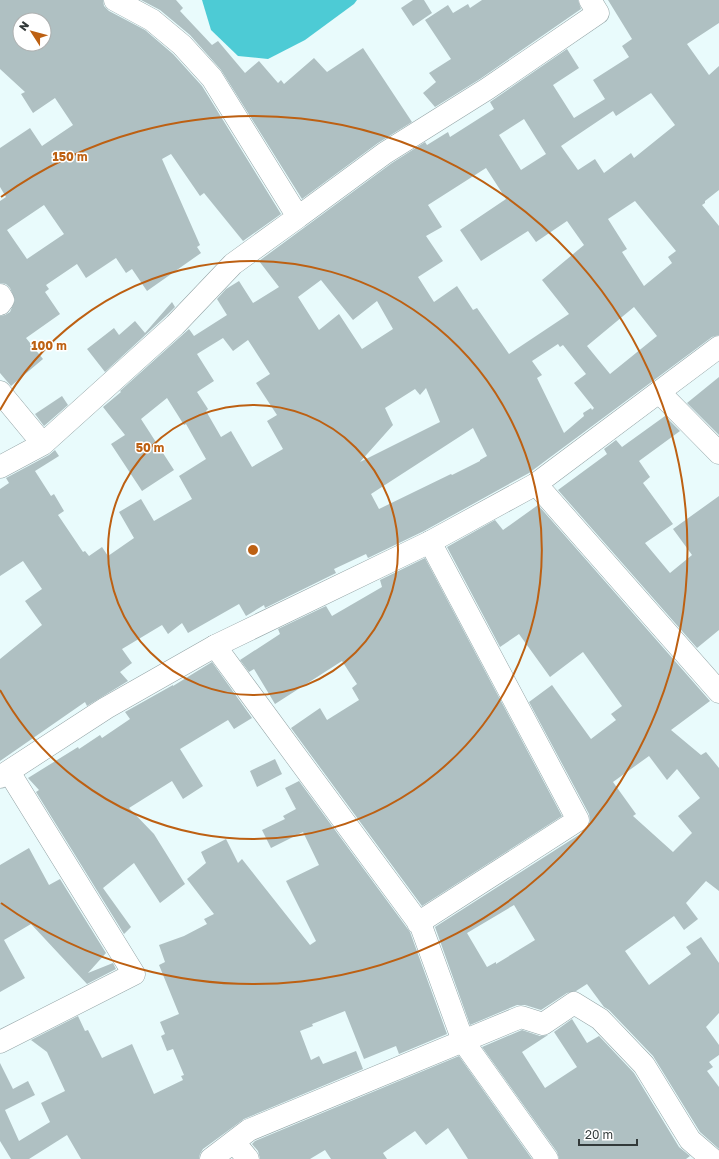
<svg xmlns="http://www.w3.org/2000/svg" width="719" height="1159" viewBox="0 0 719 1159" font-family="'Golos Text',sans-serif">
  <style>
    .water { fill: #4dcbd5 }
    .building { fill: #afc0c2; fill-rule: evenodd }
    .lines { fill: none; stroke-linecap: round; stroke-linejoin: round }
    .minor-casing { stroke: #94a4a6; stroke-width: 23 }
    .tertiary-casing { stroke: #94a4a6; stroke-width: 23 }
    .minor { stroke: #fff; stroke-width: 22 }
    .tertiary { stroke: #fff; stroke-width: 22 }
    .ring { fill: none; stroke: #bd6012; stroke-width: 2 }
    .centre { fill: #bd6012; stroke: #fff; stroke-width: 2 }
    .ring-label { font-size: 12px; text-anchor: middle; font-weight: bold; fill: #bd6012; stroke: #fff; stroke-width: 3; stroke-linejoin: round; paint-order: stroke }
  </style>
  <rect width="100%" height="100%" fill="#e9fbfc"/>
  <path class="water" d="M202,0H357L354,4L305,40L268,59L238,56L211,30Z"/>
  <path class="building" d="M0,0H103L104,6L109,11L145,30L173,54L202,86L281,214L243,241L204,193L200,196L171,154L162,159L200,245L197,247L201,253L147,291L132,269L126,273L116,258L86,278L77,264L46,285L49,289L45,292L60,314L26,338L43,359L11,386L0,373V316L5,315L10,312L15,300L10,288L6,284L0,283V201L6,197L0,187V148L30,128L42,146L73,125L55,98L33,113L21,94L25,92L0,69ZM20,20H44V44H20ZM44,205L64,234L27,259L7,230Z
    M141,0H176L183,8L180,11L212,45L218,41L245,73L259,61L278,83L281,80L284,84L314,58L327,72L363,48L412,122L378,143L302,199L221,70L190,35L160,10Z
    M413,0H424L432,13L413,26L401,8Z
    M482,0H578L581,9L480,79L435,107L423,93L436,82L429,73L451,59L425,20L448,5L453,13L468,4L470,8Z
    M608,0H719V23L687,44L709,75L719,66V190L705,201V203L702,205L719,226V335L712,337L529,473L424,531L368,558L366,554L334,569L336,573L265,608L264,605L246,616L239,604L188,633L182,623L168,634L162,625L122,649L132,663L120,672L128,681L87,706L85,702L0,761V659L42,625L25,601L42,589L23,561L0,576V489L9,483L6,478L49,455L55,450L59,456L35,471L51,496L54,494L64,511L58,515L83,552L85,551L89,556L102,547L108,556L134,538L119,512L141,499L154,521L192,499L179,476L206,459L186,424L184,425L167,398L141,419L174,470L142,491L111,444L125,435L103,407L121,392L120,391L189,329L194,336L227,315L217,299L226,289L239,281L253,303L279,287L259,261L392,163L425,142L427,145L448,132L450,137L494,109L490,102L567,49L579,68L553,85L574,118L605,99L593,80L629,57L622,46L632,39ZM651,93L675,125L634,158L631,153L604,173L595,159L578,170L561,146L613,111L616,116ZM524,119L546,154L521,170L499,135ZM486,168L506,199L460,230L481,261L528,231L536,242L567,221L584,245L542,280L569,314L509,354L477,308L473,310L457,286L434,302L418,277L443,261L426,236L442,227L428,205ZM635,201L676,251L668,257L672,263L644,286L622,252L627,249L608,219ZM321,280L353,320L377,301L393,329L362,349L339,314L319,330L298,297ZM634,307L657,336L610,374L587,346ZM223,338L233,351L248,340L270,374L256,383L277,415L267,421L283,449L252,467L231,431L221,437L206,411L208,409L197,392L214,381L197,354ZM558,344L560,347L563,345L586,374L574,383L594,408L592,410L591,408L583,413L584,416L564,433L537,378L542,375L532,361ZM426,388L440,422L360,462L393,425L385,408L415,389L420,395ZM473,428L487,456L480,460V461L452,475L451,474L379,509L371,494Z
    M172,302L175,307L166,316L105,372L87,349L114,328L119,335L135,321L145,333Z
    M719,377V435L687,403Z
    M62,396L68,405L44,426L35,414Z
    M665,416L680,431L639,461L650,477L643,483L673,524L645,543L670,573L692,555L673,529L719,496V630L697,648L558,490L607,454L604,449L616,440L622,447Z
    M538,505L710,701L671,730L701,755L706,752L719,768V891L706,881L686,903L698,919L684,930L674,916L625,951L649,985L691,954L686,947L701,937L719,963V1013L706,1027L719,1045V1055L709,1062L713,1067L707,1071L719,1087V1149L700,1132L653,1056L609,1010L604,1007L587,984L576,991L567,993L541,1010L525,1005H517L470,1025L435,927L585,831L589,826L590,820L589,814L529,702L552,685L591,739L616,720L611,714L622,706L583,652L550,677L519,634L500,647L447,547L495,520L503,530ZM649,756L667,780L677,769L700,798L678,816L692,833L673,852L633,816L636,814L613,782ZM514,905L535,940L496,964V962L487,967L467,933Z
    M425,558L562,816L422,906L291,728L320,708L327,720L359,700L352,688L357,684L342,661L275,704L254,669L249,672L240,660L280,634L278,629L326,606L332,616L382,587L380,580Z
    M212,662L252,718L234,729L228,720L180,749L203,786L183,799L172,781L129,808L154,834L185,884L160,903L134,863L103,888L131,927L124,934L36,792L39,790L28,778L78,747L79,749L100,735L102,738L130,719L125,712L173,685V686Z
    M275,759L282,774L257,787L250,771Z
    M299,781L410,932L447,1034L399,1054L396,1046L364,1059L345,1011L312,1024L313,1026L300,1031L311,1060L319,1056L323,1064L356,1051L363,1069L244,1119L203,1149L200,1154L199,1159H81L67,1135L29,1159H11L0,1141V1063L13,1089L28,1081L35,1095L5,1110L19,1141L50,1122L41,1103L65,1091L47,1052L31,1040L78,1016L85,1031L88,1030L102,1058L132,1044L154,1094L183,1080L181,1076L184,1075L173,1049L167,1051L161,1036L165,1034L160,1022L179,1014L159,965L165,962L159,945L184,936L207,924L204,919L214,914L187,879L206,863L201,852L226,839L238,863L242,859L310,945L316,941L286,881L319,865L303,832L271,848L262,830L285,819L283,816L296,809L285,788Z
    M29,848L49,885L60,879L106,953L88,973L113,963L116,969L87,984L31,924L4,940L25,978L0,992V865Z
    M572,1019L587,1043L599,1036L634,1073L679,1147L690,1156L686,1159H559L557,1152L482,1047L522,1030L540,1036L548,1035L522,1052L545,1088L577,1067L554,1032Z
    M459,1056L532,1159H468L448,1128L426,1145L415,1131L383,1153L387,1159H331L325,1150L310,1159H260L258,1151L252,1144L255,1141Z"/>
  <g class="lines">
    <g class="minor-casing">
      <path id="minor" d="M115,0L152,20L182,45L212,78L298,217L385,153L487,89L598,13L590,0
        M0,295L3,300L0,304
        M0,392L43,444
        M659,392L719,453
        M0,467L43,444L175,325L233,264L298,217
        M536,484L719,692
        M215,646L421,926L463,1041L547,1159
        M418,923L578,820L430,542
        M0,1042L134,974L9,772
        M234,1142L248,1159
        M211,1159L249,1130L521,1017L543,1024L574,1003L600,1019L644,1065L690,1140L712,1159"/>
    </g>
    <g class="tertiary-casing">
      <path id="tertiary" d="M0,777L106,708L215,646L430,542L536,484L719,347"/>
    </g>
    <use href="#minor" class="minor"/>
    <use href="#tertiary" class="tertiary"/>
  </g>
  <g class="ring">
    <circle cx="253" cy="550" r="145"/>
    <path d="M0 410A289 289 0 1 1 0 690"/>
    <path d="M1 197A434 434 0 1 1 1 903"/>
  </g>
  <circle cx="253" cy="550" r="6" class="centre"/>
  <g class="ring-label">
    <text x="70" y="161">150 m</text>
    <text x="49" y="350">100 m</text>
    <text x="150" y="452">50 m</text>
  </g>
  <g transform="translate(32 32) rotate(306)"><circle r="19" fill="#ffffff" stroke="#adb0b0"/>
  <path d="M0-3L7 15L0 10L-7 15Z" fill="#bd6012"/>
  <text y="-6" font-size="11" font-weight="bold" text-anchor="middle" fill="#323939">N</text>
  </g>
  <path d="M579 1139v6h58v-6" fill="none" stroke="#323939" stroke-width="2"/>
  <text x="585" y="1139" font-size="12" fill="#323939" stroke="#ffffff" stroke-width="3" paint-order="stroke">20 m</text>
</svg>
